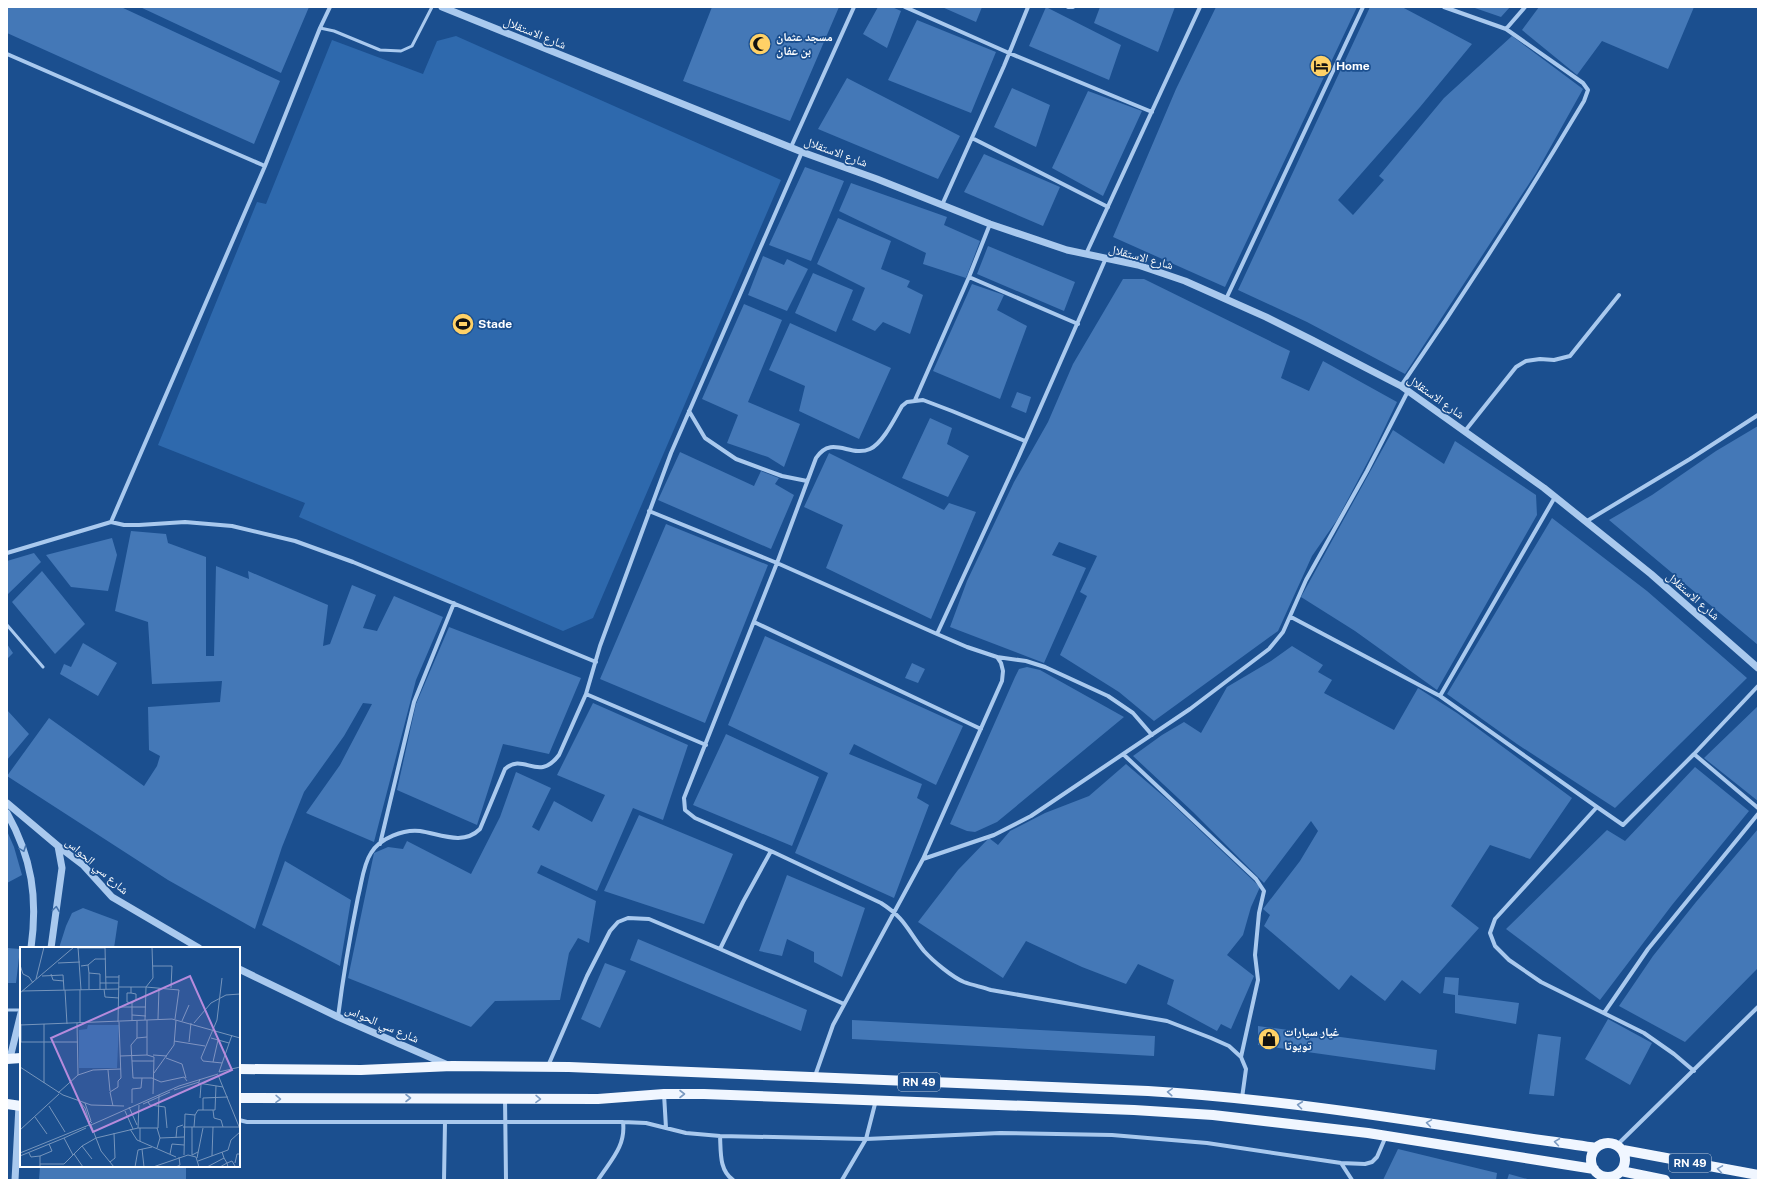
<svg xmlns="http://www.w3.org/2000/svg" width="1765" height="1187" viewBox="0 0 1765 1187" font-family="'Public Sans','Noto Naskh Arabic',sans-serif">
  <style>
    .garden { fill: #2e69ad }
    .building { fill: #4478b7 }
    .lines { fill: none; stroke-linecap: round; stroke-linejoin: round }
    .service { stroke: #a9c9ee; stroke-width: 3 }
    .minor { stroke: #a9c9ee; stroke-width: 4 }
    .tertiary { stroke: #a9c9ee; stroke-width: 7 }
    .primary { stroke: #f0f6ff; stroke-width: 10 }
    .oneway { stroke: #4674ac }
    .oneway2 { stroke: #7b9ac1 }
    .labels { text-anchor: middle; stroke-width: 3.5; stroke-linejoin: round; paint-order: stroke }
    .shield { fill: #1b4f8f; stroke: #bbcadd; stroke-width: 1 }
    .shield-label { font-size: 11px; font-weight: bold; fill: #fff }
    .street-label { font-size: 12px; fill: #fff; stroke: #1b4f8f }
    .poi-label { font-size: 12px; font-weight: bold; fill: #fff; stroke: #1b4f8f; text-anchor: start }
    .inset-road { fill: none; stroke: #7695bc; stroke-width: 1 }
    .view { fill: #b68bdc; fill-opacity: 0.15; stroke: #b68bdc; stroke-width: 2 }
    .inset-edge { fill: none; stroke: #fff; stroke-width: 2 }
  </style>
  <rect width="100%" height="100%" fill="#1b4f8f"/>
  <path class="garden" d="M456,36L781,180L593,618L563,631L299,517L305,503L158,445L257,202L266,204L332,40L423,74L437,41Z"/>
  <path class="building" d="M7,7H121L280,81L254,144L7,33Z
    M140,7H309L281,73Z
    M712,7H839L790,121L683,81Z
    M878,7H892L901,11L887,48L863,34Z
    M942,7H982L976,22Z
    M1046,7L1121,45L1109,80L1029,46Z
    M1100,7H1175L1158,52L1094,23Z
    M1216,7H1357L1225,287L1113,237L1176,89Z
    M1370,7H1402L1472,44L1420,107L1338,200L1353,215L1384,180L1379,176L1444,98L1512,36L1583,89L1536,173L1405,374L1307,322L1238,290Z
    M1472,7H1510L1501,17Z
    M1539,7H1694L1668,69L1602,41L1577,75L1522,30Z
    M917,20L996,52L971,113L888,80Z
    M847,78L960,136L938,179L818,129Z
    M1012,88L1050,105L1036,147L994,127Z
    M1088,91L1142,111L1103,196L1052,168Z
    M984,154L1060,187L1043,226L964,192Z
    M805,167L844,181L811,261L769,245Z
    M851,183L947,217L944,225L980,241L966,278L923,264L926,253L839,211Z
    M838,218L891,241L881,269L910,281L907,287L923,295L910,334L883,322L875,331L852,320L865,288L817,264Z
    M988,246L1075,282L1064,311L977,274Z
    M763,256L784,265L787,259L808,269L787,311L748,295Z
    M813,273L853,290L836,332L795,313Z
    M1123,279H1144L1290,351L1281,378L1309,391L1323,361L1397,402L1375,448L1337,520L1312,556L1278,631L1154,721L1119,692L1060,655L1087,596L1080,592L1097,556L1059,542L1052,555L1086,568L1044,663L950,627L967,581L1014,482L1048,422L1073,364Z
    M972,284L1004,295L997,310L1027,326L1000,399L933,371Z
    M744,304L782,320L748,402L800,424L784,467L768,457L727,443L738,415L702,399Z
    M790,323L891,368L859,439L799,411L805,386L769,370Z
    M1017,392L1031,397L1026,413L1011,407Z
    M930,418L952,428L947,444L969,456L948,497L902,478Z
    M1758,426V645L1609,520L1652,495L1716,451Z
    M1393,430L1444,464L1455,441L1536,495L1537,515L1437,690L1355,631L1301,597Z
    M680,452L754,486L761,471L779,478L775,484L794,495L771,549L658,500Z
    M829,453L944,510L949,503L976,512L931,619L826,568L843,525L804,507Z
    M1552,518L1647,591L1747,678L1615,808L1517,744L1447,694Z
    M666,524L768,565L705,723L600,679Z
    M131,531L166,534L168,543L206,557V656H214L216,566L249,579L248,571L328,605L323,646L330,644L352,585L376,595L363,628L377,631L394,596L443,617L416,680L374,842L306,813L340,765L372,704L363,703L344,736L304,792L282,847L255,929L168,880L7,776L49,718L144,786L157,766L160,756L149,750L148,707L220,702L222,681L152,684L148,622L115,611Z
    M112,538L117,555L108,591L71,587L46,555Z
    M34,553L41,562L7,595V561Z
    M42,571L85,624L55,654L12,602Z
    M449,627L581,678L549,754L503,744L477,825L397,790L416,704Z
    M765,636L963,726L936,785L854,744L849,754L922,784L917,798L929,805L894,898L795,853L828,773L728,725Z
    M83,643L117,663L98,696L60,674L64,664L71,667Z
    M7,644L13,653L7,659Z
    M1292,646L1323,665L1318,672L1332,680L1324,693L1394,730L1418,688L1457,713L1572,798L1530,859L1490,845L1451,906L1479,928L1420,994L1402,980L1385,1001L1351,975L1339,990L1264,926L1270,915L1263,909L1300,861L1318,831L1311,821L1264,883L1193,812L1133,756L1162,735L1184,722L1201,733L1227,687L1271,661Z
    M912,663L925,669L918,683L905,678Z
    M1027,667L1040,670L1124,717L997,822L975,832L967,831L950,824L1015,677L1019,669Z
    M593,703L688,745L663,820L633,808L597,891L541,865L537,873L596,901L589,943L578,938L569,953L560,1000L495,1001L471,1027L348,978L374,853L388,847L403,849L407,841L471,874L500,817L516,772L551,788L532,827L539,831L554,801L592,822L605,795L557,775Z
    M1758,706V801L1704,758Z
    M7,710L29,734L7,760Z
    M726,734L819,777L792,846L693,805Z
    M1126,764L1169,801L1260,887L1251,907L1243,935L1227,955L1254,976L1231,1029L1221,1024L1217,1031L1167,1004L1174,980L1138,964L1126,984L1082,967L1026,941L1003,978L918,922L958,870L989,838L998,845L1010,831L1045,813L1089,796Z
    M1695,767L1749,811L1672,905L1600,1000L1506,929L1607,830L1625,841Z
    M639,815L733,854L704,924L604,891Z
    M1758,829V968L1685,1042L1619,1006L1653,956L1696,902Z
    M7,831L14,847L22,875L7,883Z
    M285,861L351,900L340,966L262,925Z
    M787,875L865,908L842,977L814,962V952L787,939L782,956L759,951Z
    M83,908L118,921L114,948H59L66,926L72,913Z
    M638,939L807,1010L801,1031L630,960Z
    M7,948L20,949L16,983H7Z
    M605,963L626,971L600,1028L581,1019Z
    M1445,977L1459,978L1458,995L1519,1003L1516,1024L1455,1013V995L1443,993Z
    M1608,1019L1652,1043L1630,1085L1585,1059Z
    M852,1020L1155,1036L1154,1056L852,1039Z
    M1258,1026L1437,1050L1435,1070L1258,1045Z
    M1538,1034L1561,1037L1554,1096L1529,1094Z
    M1398,1149L1497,1173L1496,1180H1383Z
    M40,1166H186V1180H39Z
    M1509,1174L1531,1180H1507Z"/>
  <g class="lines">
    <path class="service" d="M320,28L334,31L380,50L401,51L412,46L432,7
      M7,625L43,667
      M7,1010H21"/>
    <path class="minor" d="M905,7L1009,53L1152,112
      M1068,7H1073
      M1506,29L1525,7
      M7,54L265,166
      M972,138L1108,207
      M791,147L854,7
      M942,205L1004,66L1028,7
      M1086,254L1200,7
      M969,277L1078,324
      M1226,299L1363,7
      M1401,386C1465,293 1526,198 1584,101L1588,90L1583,83L1506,29L1444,7
      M915,400L969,277L990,224
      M689,411L705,438L736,459L782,476L807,481
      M1465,431L1516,367L1526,361L1540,359L1554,360L1570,356L1619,295
      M1025,441L952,411L923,400L907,402L902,406C895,418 883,443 870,449C850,458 832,434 816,458L777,563L684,798L685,810L695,818L771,851L881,903C906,919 907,930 924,951C933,961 952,977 964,982C972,985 982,987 991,990L1167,1021L1211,1038L1229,1046L1241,1057L1246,1069L1242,1098
      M649,511L777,563L937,634
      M1587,521L1690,459L1758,415
      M111,522L124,525H139L185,522L232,526L295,541L353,562L596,662
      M7,553L111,522L265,166L320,28L330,7
      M1291,617L1440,696L1597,807
      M754,622L981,729
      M997,657L1026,661L1045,667L1108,696L1133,713L1152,735
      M586,694L706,745
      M1440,696L1555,497
      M1123,754L1256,879L1264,891L1259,913L1255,955L1258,980L1241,1057
      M1694,754L1758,808
      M380,844L414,702L454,603
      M923,859L994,835L1031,816L1190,709L1269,649L1283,632L1306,580L1367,471L1408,391
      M720,949L844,1004
      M1604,1013L1648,949L1758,814
      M338,1017C343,977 350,936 358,897C362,882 363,865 371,853C380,838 404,829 420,831C440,834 463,846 480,829L505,769C524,752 538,783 559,755L586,694L600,646L671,453L802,152
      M548,1066L587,976L610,931L618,922L628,918L649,919L720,949L743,902L771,851
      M1694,1071L1674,1054L1644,1033L1541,982L1509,960L1495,946L1490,933L1495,919L1597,807L1623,825L1694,754L1758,686
      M815,1076L833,1025L923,859L1002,681L1003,671L1001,663L997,657L967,647L937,634L1019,456L1106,258
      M664,1094L666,1128
      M505,1098L506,1180
      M239,1120L247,1122H623L646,1123L686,1133L720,1136L866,1139L1000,1133L1112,1135L1207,1143L1341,1163L1365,1164L1372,1162L1377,1157L1386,1136
      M720,1136C721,1152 719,1170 733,1180
      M1617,1145L1758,1007
      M1341,1163L1352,1180
      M444,1180L445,1122
      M598,1180C611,1160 626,1146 623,1122
      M842,1180L866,1139L876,1100
      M1599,1180L1600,1174"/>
    <path class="tertiary" d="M442,7L802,152L877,179L990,224L1067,250L1138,265L1185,281L1266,317L1312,340L1401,386L1544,488L1651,574L1758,668
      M7,803L58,846L83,865L112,897L199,948
      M7,813C32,858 38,898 31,948
      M51,948L62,868L58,846
      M239,969L338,1017L450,1066
      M10,1058L21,1013
      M15,1180L19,1106"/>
    <path class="primary" d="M7,1059L21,1058
      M239,1069L361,1070L452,1066L569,1067L1148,1091C1266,1098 1383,1116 1500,1134C1532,1139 1564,1143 1596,1148
      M239,1098L598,1099L664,1094H704L1134,1110L1213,1115L1368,1133L1594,1169
      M7,1104L21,1106
      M1591 1160a17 17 0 1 1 34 0a17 17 0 1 1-34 0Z
      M1623,1150L1758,1175
      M1621,1171L1665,1180"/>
  </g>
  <defs><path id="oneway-chevron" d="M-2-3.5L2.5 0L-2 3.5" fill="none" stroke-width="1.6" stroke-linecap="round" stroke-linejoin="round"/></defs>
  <g class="oneway">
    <use href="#oneway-chevron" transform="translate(23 849) rotate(70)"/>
    <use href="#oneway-chevron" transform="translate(56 909) rotate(-82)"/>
  </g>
  <g class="oneway2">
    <use href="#oneway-chevron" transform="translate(1170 1092) rotate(-176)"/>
    <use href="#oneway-chevron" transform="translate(682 1094)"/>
    <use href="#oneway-chevron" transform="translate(408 1098)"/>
    <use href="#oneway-chevron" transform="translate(278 1099) rotate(1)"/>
    <use href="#oneway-chevron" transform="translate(538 1099) rotate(1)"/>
    <use href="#oneway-chevron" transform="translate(1300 1105) rotate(-173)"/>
    <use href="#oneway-chevron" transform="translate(1429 1123) rotate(-171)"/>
    <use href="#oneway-chevron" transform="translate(1557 1142) rotate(-172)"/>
    <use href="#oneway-chevron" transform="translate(1720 1169) rotate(-171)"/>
  </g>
  <defs>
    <g id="mosque-disc" transform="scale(1.15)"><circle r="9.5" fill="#ffd166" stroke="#1b4f8f"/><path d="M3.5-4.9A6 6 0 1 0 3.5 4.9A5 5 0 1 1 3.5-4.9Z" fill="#111"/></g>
    <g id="hotel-disc" transform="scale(1.15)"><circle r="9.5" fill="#ffd166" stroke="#1b4f8f"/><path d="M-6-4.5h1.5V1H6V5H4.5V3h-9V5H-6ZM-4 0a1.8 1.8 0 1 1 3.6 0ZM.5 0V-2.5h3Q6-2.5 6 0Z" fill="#111"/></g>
    <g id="stadium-disc" transform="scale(1.15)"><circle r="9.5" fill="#ffd166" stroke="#1b4f8f"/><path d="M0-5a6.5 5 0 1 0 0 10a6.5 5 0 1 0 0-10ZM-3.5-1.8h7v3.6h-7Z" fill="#111"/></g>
    <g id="shop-disc" transform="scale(1.15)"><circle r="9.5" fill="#ffd166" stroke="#1b4f8f"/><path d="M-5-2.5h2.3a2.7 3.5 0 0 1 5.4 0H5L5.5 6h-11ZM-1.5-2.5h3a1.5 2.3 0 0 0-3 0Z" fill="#111"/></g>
  </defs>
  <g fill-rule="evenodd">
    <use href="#mosque-disc" x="760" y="44"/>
    <use href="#hotel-disc" x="1321" y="66"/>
    <use href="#stadium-disc" x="463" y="324"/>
    <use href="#shop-disc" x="1269" y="1039"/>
  </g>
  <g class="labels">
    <g class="shield">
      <rect x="898" y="1073" width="42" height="18" rx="3"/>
      <rect x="1669" y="1154" width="42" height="18" rx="3"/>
    </g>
    <g class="shield-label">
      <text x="919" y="1086">RN 49</text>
      <text x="1690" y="1167">RN 49</text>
    </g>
    <g class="street-label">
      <text transform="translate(535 33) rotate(22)" y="4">شارع الاستقلال</text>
      <text transform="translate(836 152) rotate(20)" y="4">شارع الاستقلال</text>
      <text transform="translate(1141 257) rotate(15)" y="4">شارع الاستقلال</text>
      <text transform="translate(1436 397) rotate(35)" y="4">شارع الاستقلال</text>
      <text transform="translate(1693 596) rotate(41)" y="4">شارع الاستقلال</text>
      <text transform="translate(97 866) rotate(41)" y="4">شارع سي الحواس</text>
      <text transform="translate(382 1024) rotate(23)" y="4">شارع سي الحواس</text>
    </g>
    <g class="poi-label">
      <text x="776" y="41">مسجد عثمان<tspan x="776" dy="14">بن عفان</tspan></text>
      <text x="1336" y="70">Home</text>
      <text x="478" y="328">Stade</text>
      <text x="1284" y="1036">غيار سيارات<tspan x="1284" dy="14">تويوتا</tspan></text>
    </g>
  </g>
  <g transform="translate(20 947)">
    <rect width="220" height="220" fill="#1b4f8f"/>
    <path d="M68,78H99L97,121H59V83L67,82Z" fill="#2e69ad"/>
    <path class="inset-road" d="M58,0L61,43M85,0L86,42M132,0L133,31L126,40L159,43L155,72M57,1H85M38,16L60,15M0,18L3,27L9,30L13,36M68,18L69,26L80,27V42M61,19L68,18L75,12H86M133,19H152L151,41M69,26V42M31,27L33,33L44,34M22,29L43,28L44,43M86,30H99M16,32L24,0M80,36H99M99,40H126L125,73M111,40V46L116,47V53L112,56V74M84,42L85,50L99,51M45,43L47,77M2,44L99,42M0,46L54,0M111,46H107V55L112,56M99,60H126M112,68L126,69M138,72L139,41M127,73V108L134,110L133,147M117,74V91M162,74L169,58M98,75L99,28M60,76V43M174,76L191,56L206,48L220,47M1,77V95M0,78L152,72L220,91M127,90L117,91L111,98L113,131H132L141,135L164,130L167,134M191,91L209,96M154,94L185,99M0,95H58M169,95L171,76M133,108L147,109M100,109L127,108M146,111L162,117L166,131M112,114H134M193,115L198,93M202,116L183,114L181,111L197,73L202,31M0,120L43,148L71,158L104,159M88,123L90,144M199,125L212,88M199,125L220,120M134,126L154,98L156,73M58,128L73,123L101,122M198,128L220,182M24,136V77M178,136L203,140M154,143L179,135L180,132M38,146L58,128L57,76M180,151L181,138M60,155L65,161L69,174M128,155L130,158L145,160L147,181M65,156L71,174M112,156V142L121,141L122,131M123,157L150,145M29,159L45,185M93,159L90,145L98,140V134L101,131L99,75M109,160L117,178M183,163H195L196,139M193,163L194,171L201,173L203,180M105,164L113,182M15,170L27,187M72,176L70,174L68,176L71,178L159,139L198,127M71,178L81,204L94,220M163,180H219M172,180V208L178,205M174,180L175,168M118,181L119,158M110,182L117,193L156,210M0,183L39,147M140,191L164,190M156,191L157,180L163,178M120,194V181M62,199L72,212M137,201L140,191L137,181M122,202L124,220M0,206L69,178M9,206L11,210L20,209M54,207L63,220M150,207L152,197L164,198M53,208L44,191L66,181M164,208L165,167L175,168L178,163H183V151L208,150M0,209L44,191M192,209L193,180M177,211L183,181M178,214L208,203L211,193L220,185M90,215L95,211L94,186M215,216L217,207H220M20,217V209L32,204L29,197M20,220V217H44L62,199L76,191L118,181H138L139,148M115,220L118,203L132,200M133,220L168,208L176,210L179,220M156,220L160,218L159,210M187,220L204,211L202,205M200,220L207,216L204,211M208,220L207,216L212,214L215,219"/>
    <path class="view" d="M170,29L212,123L73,185L31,91Z"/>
    <rect width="220" height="220" class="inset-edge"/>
  </g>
  <rect width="1765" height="1187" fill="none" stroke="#ffffff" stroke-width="16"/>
</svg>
